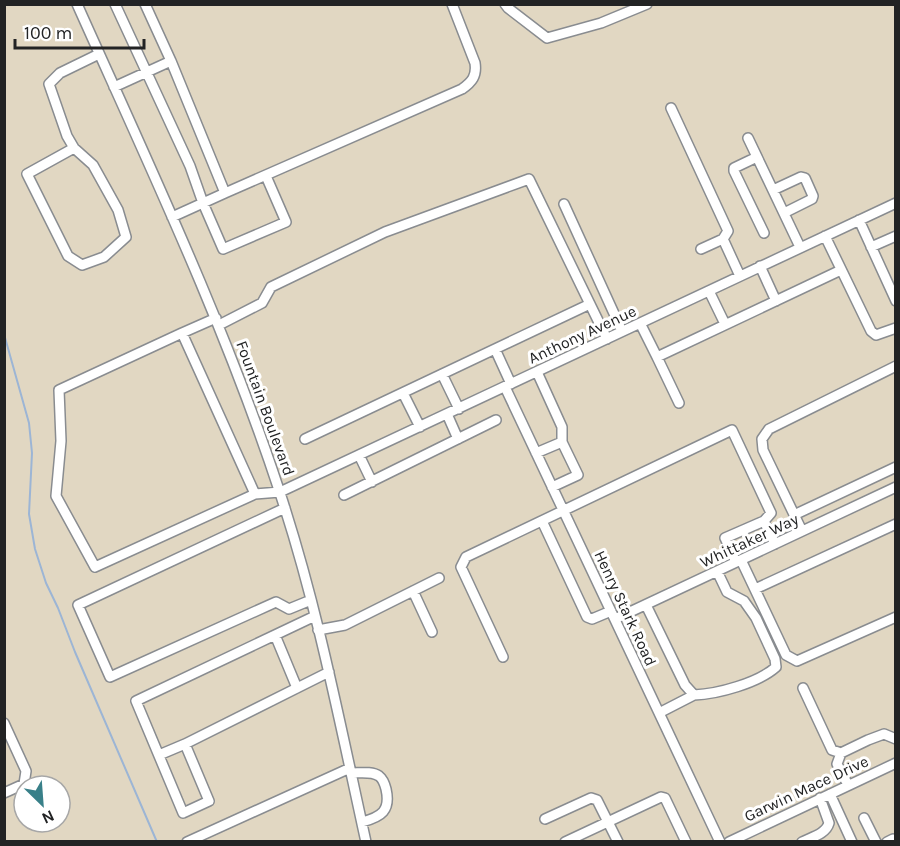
<svg xmlns="http://www.w3.org/2000/svg" width="900" height="846" viewBox="0 0 900 846" font-family="Karla,sans-serif">
  <style>
    .industrial { fill: #e1d7c2; fill-rule: evenodd }
    .lines { fill: none; stroke-linecap: round; stroke-linejoin: round }
    .stream { stroke: #9cb5d5; stroke-width: 2 }
    .minor-casing { stroke: #898c90; stroke-width: 12 }
    .minor { stroke: #fff; stroke-width: 9 }
    .labels { text-anchor: middle; stroke-width: 6; stroke-linejoin: round; paint-order: stroke }
    .street-label { font-size: 16px; fill: #222324; stroke: #fff }
  </style>
  <rect width="100%" height="100%" fill="#dfe2e5"/>
  <path class="industrial" d="M5,5H895V841L5,842ZM24,786H60V822H24Z"/>
  <g class="lines">
    <path class="stream" d="M4,334L29,423L32,453L29,514L35,549L46,583L58,608L75,652L157,842"/>
    <g class="minor-casing">
      <path id="minor" d="M77,4C149,165 224,323 279,490C317,604 340,724 366,842
        M115,4L190,166L203,203L223,249L286,222L266,176
        M505,4L508,8L547,38L601,23L647,4
        M171,61L225,193L172,217
        M114,87L171,61L145,4
        M671,108L728,231L723,239L740,276
        M748,138L800,247
        M74,148L27,174L68,256L82,265L104,257L126,237L118,210L93,165L74,148L67,136L49,84L60,73L99,54
        M757,157L734,168V171L764,233
        M773,190L801,177L805,178L813,196L812,199L784,213
        M225,193L462,89C472,82 477,76 475,63L452,4
        M564,204L622,331
        M859,220L896,301
        M825,236L871,331L876,335L896,328
        M871,247L896,236
        M701,249L723,239
        M760,266L776,301
        M709,291L725,324
        M216,318L182,333L255,494L280,492L896,203
        M640,323L657,357L841,270
        M219,325L262,303L271,287L385,232L529,179L607,339
        M182,333L59,390L61,441L56,496L95,567L255,494
        M495,349L511,384
        M657,357L679,403
        M442,374L459,409
        M505,387L720,842
        M403,393L420,427
        M447,414L458,439
        M305,439L590,304
        M536,453L562,442V427L537,372
        M359,455L372,482
        M552,487L578,475L562,442
        M344,495L496,420
        M285,508L78,605L110,677L276,602L289,609L311,600
        M794,515L896,467
        M542,521L587,617L592,619L611,611
        M764,521L775,544
        M802,531L763,450L762,439L769,429L896,366
        M741,560L786,655L797,661L896,617
        M755,589L896,524
        M413,591L432,632
        M646,605L685,685L694,695C718,694 758,683 776,667L775,659L756,618L744,601L727,592L717,571
        M315,616L275,635L297,688L329,672
        M615,619L896,487
        M318,630L345,625L439,578
        M275,635L136,701L183,813L209,801L185,744L297,688
        M503,657L461,567L466,557L732,430L771,513L764,521L725,538L736,562
        M803,688L832,750L841,753
        M659,713L694,695
        M4,723L26,771L24,784L4,793
        M159,755L185,744
        M351,773C360,773 372,771 379,776C383,779 385,785 386,789C391,811 381,817 362,822
        M848,785L837,764L841,753L868,740L884,734L896,739
        M830,794L852,842
        M864,818L876,842
        M545,819L591,798L597,800L618,842
        M187,842L350,768
        M565,842L661,797L665,798L686,842
        M729,842L896,763
        M802,842C812,837 826,834 829,823L820,798
        M887,842L893,839"/>
    </g>
    <use href="#minor" class="minor"/>
  </g>
  <g class="labels">
    <g class="street-label">
      <text transform="translate(582 334) rotate(-25)" y="6">Anthony Avenue</text>
      <text transform="translate(266 408) rotate(70)" y="6">Fountain Boulevard</text>
      <text transform="translate(749 540) rotate(-25)" y="6">Whittaker Way</text>
      <text transform="translate(626 608) rotate(65)" y="6">Henry Stark Road</text>
      <text transform="translate(806 788) rotate(-25)" y="6">Garwin Mace Drive</text>
    </g>
  </g>
  <rect width="900" height="846" fill="none" stroke="#222324" stroke-width="12"/>
  <g transform="translate(42 804) rotate(155)"><circle r="28" fill="#ffffff" stroke="#a7a7a7" stroke-width="1.5"/>
  <path d="M0-4.5L10 22L0 15L-10 22Z" fill="#398089"/>
  <text y="-9" font-size="16" font-weight="bold" text-anchor="middle" fill="#222324">N</text>
  </g>
  <path d="M15 39v9h129v-9" fill="none" stroke="#222324" stroke-width="3"/>
  <text x="24" y="39" font-size="18" fill="#222324" stroke="#ffffff" stroke-width="4.5" paint-order="stroke">100 m</text>
</svg>
